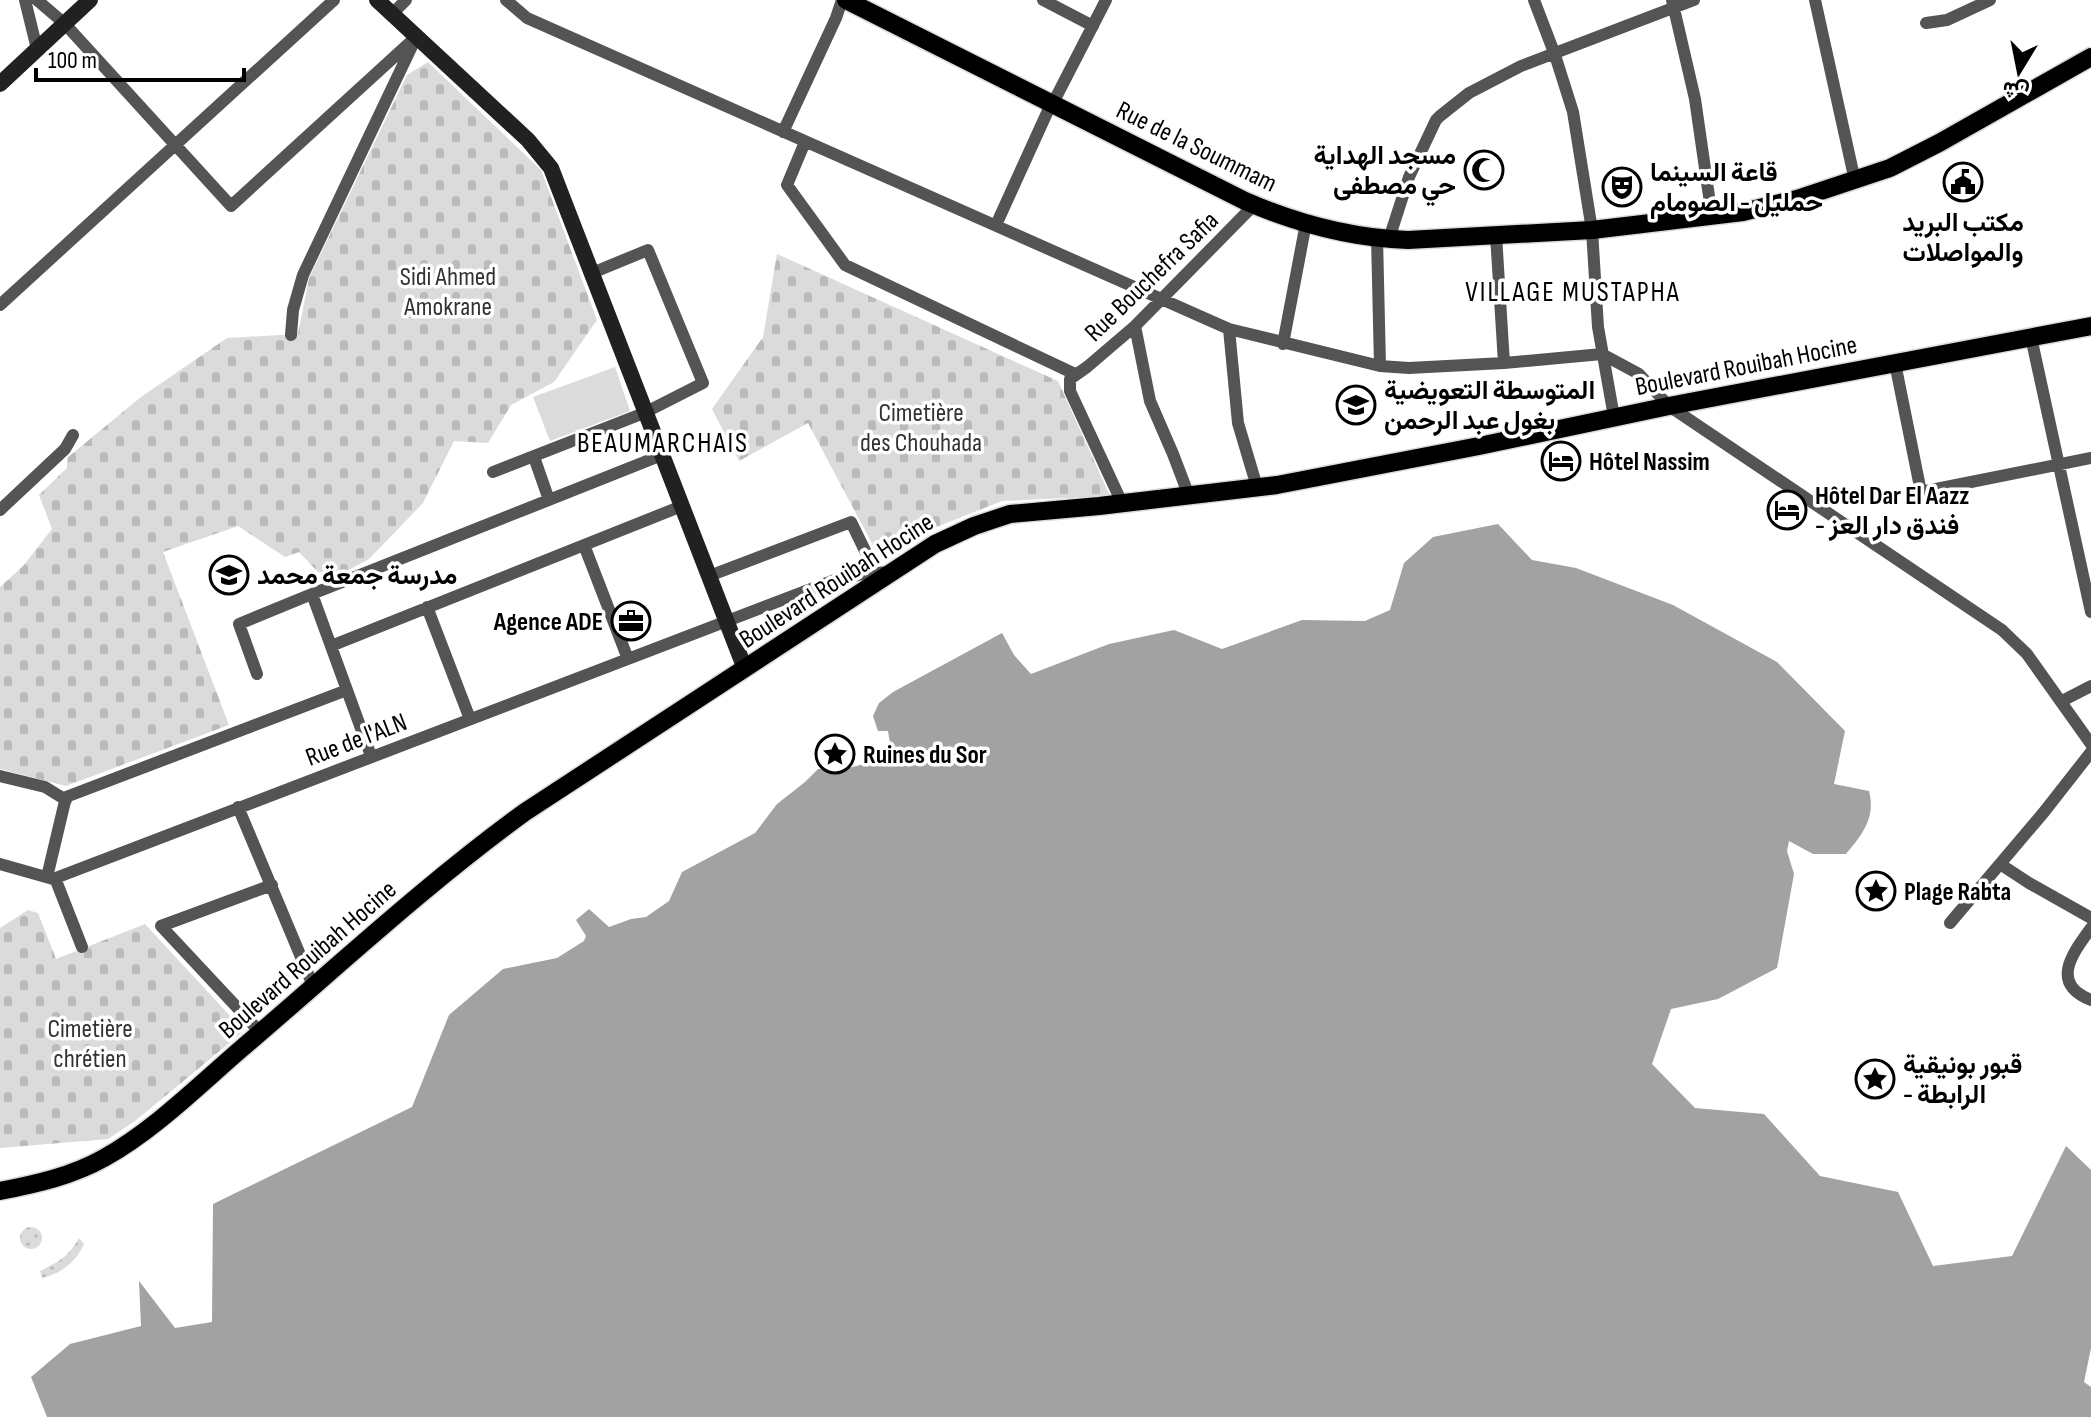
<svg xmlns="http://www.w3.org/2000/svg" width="2091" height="1417" viewBox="0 0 2091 1417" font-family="'Sofia Sans Condensed',Vazirmatn,sans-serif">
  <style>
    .grass { fill: url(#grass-dots) }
    .cemetery { fill: url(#cemetery-stones) }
    .pitch { fill: #dbdbdb }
    .water { fill: #a2a2a2 }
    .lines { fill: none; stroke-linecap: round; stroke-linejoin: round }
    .primary-casing { stroke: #dbdbdb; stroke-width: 21 }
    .minor { stroke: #545454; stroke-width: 12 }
    .secondary { stroke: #212121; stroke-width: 16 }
    .primary { stroke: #000; stroke-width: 18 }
    .labels { text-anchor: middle; stroke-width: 7; stroke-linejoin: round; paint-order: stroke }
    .street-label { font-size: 26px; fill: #000; stroke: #fff }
    .poi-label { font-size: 26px; font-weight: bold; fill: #000; stroke: #fff; text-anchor: start }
    .park-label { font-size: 26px; fill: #323232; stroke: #fff }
    .neighbourhood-label { font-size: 28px; letter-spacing: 2px; fill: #000; stroke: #fff }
  </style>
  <defs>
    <pattern id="grass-dots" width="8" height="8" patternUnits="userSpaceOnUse" patternTransform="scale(2)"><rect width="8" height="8" fill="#dbdbdb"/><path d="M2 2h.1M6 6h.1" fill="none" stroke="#bababa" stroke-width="1.8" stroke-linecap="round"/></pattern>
    <pattern id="cemetery-stones" width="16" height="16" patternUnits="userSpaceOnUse" patternTransform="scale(2)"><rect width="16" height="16" fill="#dbdbdb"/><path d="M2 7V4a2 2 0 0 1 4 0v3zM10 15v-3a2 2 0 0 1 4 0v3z" fill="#bababa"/></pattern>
  </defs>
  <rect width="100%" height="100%" fill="#fff"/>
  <path class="grass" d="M20 1238a11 11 0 1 1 22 0a11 11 0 1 1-22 0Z
    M79,1238L84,1244C75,1263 62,1273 42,1278L40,1271C60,1261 68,1257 79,1238Z"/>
  <path class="cemetery" d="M428,62L541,170L597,320L554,382L511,405L488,443L454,441L423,503L369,559L341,574L318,572L299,552L285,557L238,526L163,552L229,725L66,786L0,769V587L23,566L52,529L39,495L67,468V458L141,397L227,338L298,334L309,278L407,75Z
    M777,254L1058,381L1110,496L1002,501L876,551L808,423L739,461L712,409L763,337Z
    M28,910L38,913L56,959L145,924L244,1031L135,1121L108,1139L0,1148V928Z"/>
  <path class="pitch" d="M615,367L630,411L550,441L533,397Z"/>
  <path class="water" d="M1498,524L1532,560L1576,568L1673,605L1777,662L1845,731L1834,784L1869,791C1876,818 1862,835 1846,854H1813L1789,841L1787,851L1794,874L1777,968L1718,999L1671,1009L1652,1064L1695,1108L1764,1114L1820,1176L1898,1192L1933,1266L2012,1256L2066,1146L2091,1170V1348L2084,1382L2091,1387V1417H47L31,1377L70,1344L141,1326L139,1281L175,1328L212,1322L213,1204L412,1107L449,1015L503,969L557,958L584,941L586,936L576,920L589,909L609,927L631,919L646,917L669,901L682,872L755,833L777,804L805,782L818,769C850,769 868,769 890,743L888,731H878L873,716L879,703L893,692L1002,633L1014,655L1031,674L1109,644L1174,630L1222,649L1302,620L1365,621L1390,610L1404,563L1433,537Z"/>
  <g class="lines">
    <g class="primary-casing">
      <path id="primary" d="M846,0L1245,201C1296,223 1352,238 1408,240L1592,230L1743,212L1797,199L1890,168L1939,143L2091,57
        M0,1191C36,1184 72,1176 104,1158C154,1130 197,1087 241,1049C335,969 426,884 525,812L935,544L974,526L1010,514L1099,506L1277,485L1479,446L1669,406L2091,326"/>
    </g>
    <path class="minor" d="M25,0L37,49
      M37,0L65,24L231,206L416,37
      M506,0L527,18L1229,329L1380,366L1409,368L1504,363L1602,354
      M1043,0L1093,26
      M1534,0L1555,55L1573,112L1592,230L1598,327L1614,417
      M1672,0L1695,99L1712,217
      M1815,0L1855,181
      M392,14L406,0
      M1926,23L1947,20L1990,0
      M1052,105L1106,0
      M783,132L836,18L842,0
      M805,142L787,185L845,265L1075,374
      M996,225L1051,104
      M1496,235L1504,363
      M1377,237L1380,366
      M1389,239L1409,177L1436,120L1440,116L1469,93L1521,66L1694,0
      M0,305L334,0
      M1135,326L1150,401L1173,454L1189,496
      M1229,329L1238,423L1257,487
      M291,335L293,310L303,275L413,44
      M2031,337L2091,612
      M1283,344L1306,223
      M1602,354L1639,374L1669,406L2002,630L2027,654L2091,744
      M1895,363L1921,492L2091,458
      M534,457L549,500
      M493,472L644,413L703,383L648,250L592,273
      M1122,503L1070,391V379L1087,367L1135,326L1254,205
      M0,510L65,449L73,435
      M584,545L628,659
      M709,576L851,522L872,565L873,572
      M312,594L371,756
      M427,607L470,719
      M331,646L682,506
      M257,674L239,624L312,594L662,455
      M2062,701L2091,686
      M0,776L45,787L66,800
      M238,807L314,988
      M0,864L53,879L837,579L873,572L891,573
      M2000,864L2029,883L2091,918
      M47,877L66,797L347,690
      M55,878L82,947
      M1950,923L2044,812L2091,752
      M2091,928C2073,953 2049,983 2091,1000
      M261,1033L161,926L272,885"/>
    <path class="secondary" d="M377,0L528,140L551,168L745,669
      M0,84L90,0"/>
    <use href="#primary" class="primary"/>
  </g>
  <defs>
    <g id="mosque-ring" transform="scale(2)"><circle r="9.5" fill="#fff" stroke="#000" stroke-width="1.5"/><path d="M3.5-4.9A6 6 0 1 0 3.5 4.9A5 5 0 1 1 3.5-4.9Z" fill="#000"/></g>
    <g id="civic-ring" transform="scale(2)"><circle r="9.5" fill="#fff" stroke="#000" stroke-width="1.5"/><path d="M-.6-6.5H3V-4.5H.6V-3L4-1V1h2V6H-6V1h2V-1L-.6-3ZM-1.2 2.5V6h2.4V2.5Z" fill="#000"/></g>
    <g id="theatre-ring" transform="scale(2)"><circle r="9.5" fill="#fff" stroke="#000" stroke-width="1.5"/><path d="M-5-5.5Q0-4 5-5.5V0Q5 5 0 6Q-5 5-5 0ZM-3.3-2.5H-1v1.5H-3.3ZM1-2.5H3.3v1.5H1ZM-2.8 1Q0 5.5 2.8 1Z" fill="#000"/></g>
    <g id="school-ring" transform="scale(2)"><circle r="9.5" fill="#fff" stroke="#000" stroke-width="1.5"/><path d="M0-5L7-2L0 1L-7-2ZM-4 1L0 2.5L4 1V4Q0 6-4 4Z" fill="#000"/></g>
    <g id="hotel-ring" transform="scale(2)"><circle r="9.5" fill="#fff" stroke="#000" stroke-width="1.5"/><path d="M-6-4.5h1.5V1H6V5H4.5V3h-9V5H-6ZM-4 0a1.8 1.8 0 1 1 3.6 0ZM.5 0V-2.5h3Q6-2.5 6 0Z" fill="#000"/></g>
    <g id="office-ring" transform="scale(2)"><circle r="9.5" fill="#fff" stroke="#000" stroke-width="1.5"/><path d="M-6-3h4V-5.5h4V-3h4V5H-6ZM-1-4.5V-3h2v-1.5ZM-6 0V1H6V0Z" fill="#000"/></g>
    <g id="sight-ring" transform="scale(2)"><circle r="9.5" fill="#fff" stroke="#000" stroke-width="1.5"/><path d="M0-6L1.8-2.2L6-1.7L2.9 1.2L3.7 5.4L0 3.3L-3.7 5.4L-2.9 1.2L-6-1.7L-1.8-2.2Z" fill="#000"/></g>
  </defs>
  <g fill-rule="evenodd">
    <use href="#mosque-ring" x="1484" y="170"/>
    <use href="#civic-ring" x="1963" y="182"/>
    <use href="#theatre-ring" x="1622" y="187"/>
    <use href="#school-ring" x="1356" y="405"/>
    <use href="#hotel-ring" x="1561" y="461"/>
    <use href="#hotel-ring" x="1787" y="510"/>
    <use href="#school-ring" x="229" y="575"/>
    <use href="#office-ring" x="631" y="621"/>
    <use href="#sight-ring" x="835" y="754"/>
    <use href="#sight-ring" x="1876" y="891"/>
    <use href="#sight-ring" x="1875" y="1079"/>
  </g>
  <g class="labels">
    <g class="street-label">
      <text transform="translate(1197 146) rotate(26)" y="9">Rue de la Soummam</text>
      <text transform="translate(1151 276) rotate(-44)" y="9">Rue Bouchefra Safia</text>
      <text transform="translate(1746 365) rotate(-11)" y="9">Boulevard Rouibah Hocine</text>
      <text transform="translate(836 580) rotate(-33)" y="9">Boulevard Rouibah Hocine</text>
      <text transform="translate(356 739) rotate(-21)" y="9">Rue de l'ALN</text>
      <text transform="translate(307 959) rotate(-41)" y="9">Boulevard Rouibah Hocine</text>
    </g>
    <g class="poi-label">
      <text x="1456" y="164" text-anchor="end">مسجد الهداية<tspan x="1456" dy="30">حي مصطفى</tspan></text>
      <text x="1650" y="181">قاعة السينما<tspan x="1650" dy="30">حمليل - الصومام</tspan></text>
      <text x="1963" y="231" text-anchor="middle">مكتب البريد<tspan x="1963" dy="30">والمواصلات</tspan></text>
      <text x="1384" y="399">المتوسطة التعويضية<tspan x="1384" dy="30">بغول عبد الرحمن</tspan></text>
      <text x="1589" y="470">Hôtel Nassim</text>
      <text x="1815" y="504">Hôtel Dar El Aazz<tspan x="1815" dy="30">- فندق دار العز</tspan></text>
      <text x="257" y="584">مدرسة جمعة محمد</text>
      <text x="603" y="630" text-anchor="end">Agence ADE</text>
      <text x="863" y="763">Ruines du Sor</text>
      <text x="1904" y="900">Plage Rabta</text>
      <text x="1903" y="1073">قبور بونيقية<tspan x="1903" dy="30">- الرابطة</tspan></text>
    </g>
    <g class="park-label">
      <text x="448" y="285">Sidi Ahmed<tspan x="448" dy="30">Amokrane</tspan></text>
      <text x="921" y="421">Cimetière<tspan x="921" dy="30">des Chouhada</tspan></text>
      <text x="90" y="1037">Cimetière<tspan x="90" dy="30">chrétien</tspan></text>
    </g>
    <g class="neighbourhood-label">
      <text x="1573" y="301">VILLAGE MUSTAPHA</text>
      <text x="663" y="452">BEAUMARCHAIS</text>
    </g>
  </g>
  <g transform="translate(2019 72) rotate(190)" stroke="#ffffff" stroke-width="6" paint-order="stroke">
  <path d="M0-6L14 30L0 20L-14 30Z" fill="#000000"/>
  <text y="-12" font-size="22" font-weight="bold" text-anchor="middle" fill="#000000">ش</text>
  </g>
  <path d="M36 68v12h208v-12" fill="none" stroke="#000000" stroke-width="4"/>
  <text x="48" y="68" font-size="24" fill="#000000" stroke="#ffffff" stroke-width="6" paint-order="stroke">100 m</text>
</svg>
